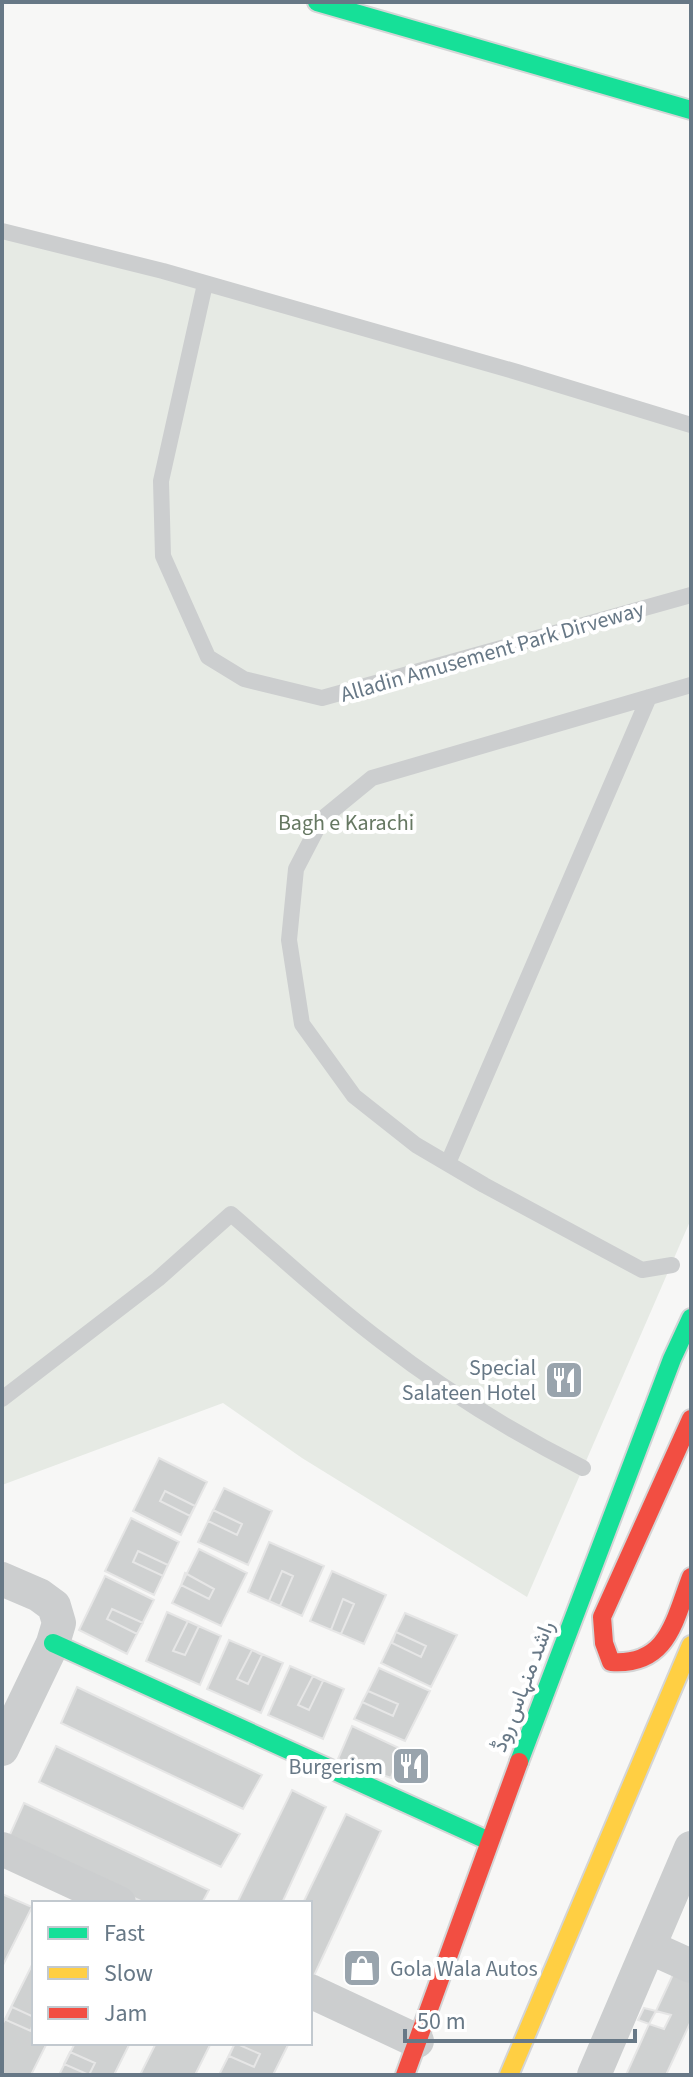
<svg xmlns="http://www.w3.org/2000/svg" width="693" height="2077" viewBox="0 0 693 2077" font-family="'Source Sans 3',Vazirmatn,sans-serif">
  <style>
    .green { fill: #e6eae4 }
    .building { fill: #cfd1d1; stroke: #e6e6e6; stroke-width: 2 }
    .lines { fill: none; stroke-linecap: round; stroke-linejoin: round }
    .fast-casing { stroke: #d4d5d6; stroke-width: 22 }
    .slow-casing { stroke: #d4d5d6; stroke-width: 22 }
    .jam-casing { stroke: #d4d5d6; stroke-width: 22 }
    .lane { stroke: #cccecf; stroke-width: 16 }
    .street { stroke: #cccecf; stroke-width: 34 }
    .fast { stroke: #16e098; stroke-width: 18 }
    .slow { stroke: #ffcf43; stroke-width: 18 }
    .jam { stroke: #f24e42; stroke-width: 18 }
    .labels { text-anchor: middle; stroke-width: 8; stroke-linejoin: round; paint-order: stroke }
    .street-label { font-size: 22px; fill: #677886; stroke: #fff }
    .park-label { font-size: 22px; fill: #667862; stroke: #fff }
    .poi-label { font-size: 22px; fill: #677886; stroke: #fff; text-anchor: end }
  </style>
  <rect width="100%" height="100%" fill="#f7f7f6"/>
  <path class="green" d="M2,231L691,425V1219L527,1597L302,1458L223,1403L2,1485Z"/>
  <path class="building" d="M159,1458L207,1482L181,1535L133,1511Z
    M224,1488L272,1511L248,1565L198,1542Z
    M165,1491L195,1506L190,1516L160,1501Z
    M213,1510L242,1524L237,1535L208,1521Z
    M131,1518L179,1542L154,1595L105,1571Z
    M269,1542L324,1566L302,1616L248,1592Z
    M199,1549L247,1573L221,1626L172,1603Z
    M138,1551L168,1565L163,1576L133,1562Z
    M282,1571L293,1576L280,1606L269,1601Z
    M332,1571L386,1595L364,1644L310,1621Z
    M185,1573L214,1589L209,1599L181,1585Z
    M105,1576L154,1600L127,1654L79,1630Z
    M343,1599L354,1604L341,1634L331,1630Z
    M112,1609L143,1623L137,1634L107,1619Z
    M167,1612L221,1636L200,1685L146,1661Z
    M405,1613L457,1635L431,1687L381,1663Z
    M188,1621L199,1626L185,1655L173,1651Z
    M396,1632L426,1646L421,1657L392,1643Z
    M229,1640L283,1663L261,1713L207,1689Z
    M252,1650L262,1655L248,1684L237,1679Z
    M290,1666L344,1689L323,1739L268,1715Z
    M379,1668L430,1691L405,1741L354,1719Z
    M313,1676L323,1681L309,1710L298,1705Z
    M77,1687L262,1775L243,1809L61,1723Z
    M368,1691L398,1704L393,1716L362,1702Z
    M352,1726L401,1749L391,1778L338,1759Z
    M56,1746L240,1834L221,1867L39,1782Z
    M292,1790L326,1807L282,1903H237Z
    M24,1803L209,1890L202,1903H145L8,1839Z
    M346,1814L381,1831L312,1980L310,1903H303Z
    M2,1894L32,1907L2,1967Z
    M34,1961V2043H47L31,2075H2V2025Z
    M676,1968L691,1972V2021L666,2075H626L649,2024L664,2029L671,2015L656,2011Z
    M12,2007L34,2017L31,2031L6,2020Z
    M644,2008L656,2011L649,2024L638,2020Z
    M75,2043H130L114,2075H59Z
    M156,2043H211L195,2075H140Z
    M235,2043H289L273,2075H219Z
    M235,2043L260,2054L254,2067L229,2056Z
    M70,2052L95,2063L89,2075L64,2064Z"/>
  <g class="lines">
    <g class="fast-casing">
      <path id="fast" d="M317,2L691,110
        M53,1643L489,1841
        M519,1762L672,1359L691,1318"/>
    </g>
    <g class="slow-casing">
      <path id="slow" d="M509,2075L691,1645"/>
    </g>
    <g class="jam-casing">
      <path id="jam" d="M691,1419L602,1617L604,1643L611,1662C668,1666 674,1621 691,1577
        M405,2075L519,1762"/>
    </g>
    <path class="lane" d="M2,231L163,271L517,372L691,425
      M205,284L161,481L163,556L208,657L244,679L322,698L691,595
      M448,1163L649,697
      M672,1265L642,1270L484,1185L416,1145L354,1096L302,1024L289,940L296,869L322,819L372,778L691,685
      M2,1399L158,1279L231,1214C281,1257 329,1302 381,1341C444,1390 512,1432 583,1468"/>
    <path class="street" d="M2,1579L39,1595L54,1606L59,1623L53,1643L2,1749
      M2,1849L119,1903
      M649,1947L691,1966
      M310,1991L417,2041
      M594,2075L691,1848"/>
    <use href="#fast" class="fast"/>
    <use href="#slow" class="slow"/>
    <use href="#jam" class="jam"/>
  </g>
  <defs>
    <g id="restaurant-square" transform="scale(2)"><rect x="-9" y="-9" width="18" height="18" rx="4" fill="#99a4ad" stroke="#fff"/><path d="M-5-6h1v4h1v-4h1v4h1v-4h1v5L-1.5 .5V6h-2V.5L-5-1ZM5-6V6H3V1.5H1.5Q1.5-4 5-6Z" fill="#fff"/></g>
    <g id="shop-square" transform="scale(2)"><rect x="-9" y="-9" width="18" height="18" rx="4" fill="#99a4ad" stroke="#fff"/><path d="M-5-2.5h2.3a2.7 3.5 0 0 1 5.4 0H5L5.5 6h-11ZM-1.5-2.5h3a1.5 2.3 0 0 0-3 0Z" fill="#fff"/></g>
  </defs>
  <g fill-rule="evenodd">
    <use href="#restaurant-square" x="564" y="1380"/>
    <use href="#restaurant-square" x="411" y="1766"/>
    <use href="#shop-square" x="362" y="1968"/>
  </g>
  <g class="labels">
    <g class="street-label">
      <text transform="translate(492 651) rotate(-16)" y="8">Alladin Amusement Park Dirveway</text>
      <text transform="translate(522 1686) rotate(-69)" y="8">راشد منہاس روڈ</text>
    </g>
    <g class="park-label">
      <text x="346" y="830">Bagh e Karachi</text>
    </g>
    <g class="poi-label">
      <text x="536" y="1375">Special<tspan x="536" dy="25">Salateen Hotel</tspan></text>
      <text x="383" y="1774">Burgerism</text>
      <text x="390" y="1976" text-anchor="start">Gola Wala Autos</text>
    </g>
  </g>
  <rect width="693" height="2077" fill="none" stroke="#677886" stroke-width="8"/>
  <rect x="32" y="1901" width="280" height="144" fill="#ffffff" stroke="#c2c9cf" stroke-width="2"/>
  <rect x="48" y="1927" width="40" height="12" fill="#16e098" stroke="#c2c9cf" stroke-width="2"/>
  <text x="104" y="1941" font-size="24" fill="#677886">Fast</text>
  <rect x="48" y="1967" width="40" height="12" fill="#ffcf43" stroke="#c2c9cf" stroke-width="2"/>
  <text x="104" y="1981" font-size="24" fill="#677886">Slow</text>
  <rect x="48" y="2007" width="40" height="12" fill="#f24e42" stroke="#c2c9cf" stroke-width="2"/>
  <text x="104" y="2021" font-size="24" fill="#677886">Jam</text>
  <path d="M405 2029v12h230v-12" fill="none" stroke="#677886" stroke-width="4"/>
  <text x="417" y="2029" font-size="24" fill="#677886" stroke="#ffffff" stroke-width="6" paint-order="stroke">50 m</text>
</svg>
